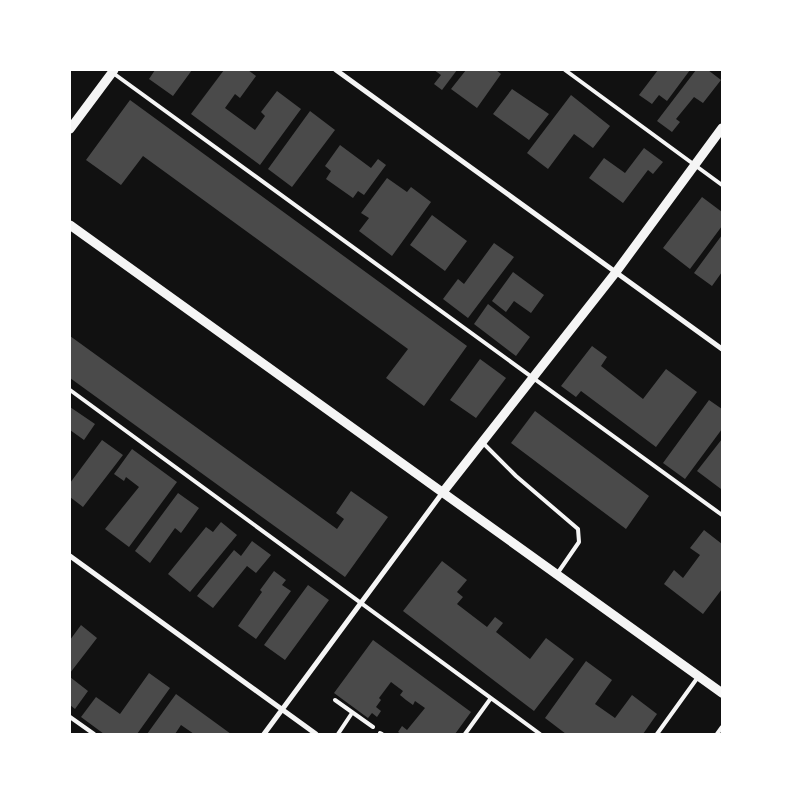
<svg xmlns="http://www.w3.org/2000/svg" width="792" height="804" viewBox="0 0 792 804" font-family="Barlow,sans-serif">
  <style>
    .building { fill: #4a4a4a }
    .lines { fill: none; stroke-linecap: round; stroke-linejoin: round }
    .service { stroke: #f5f5f5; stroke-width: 4 }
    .minor { stroke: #f5f5f5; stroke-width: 5 }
    .tertiary { stroke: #f5f5f5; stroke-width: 9 }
  </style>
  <rect width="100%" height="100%" fill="#111"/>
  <path class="building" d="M155,70H192L173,96L149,79Z
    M224,70H248L256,76L240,98L235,94L225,108L255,130L265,116L261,112L277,91L301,109L260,165L191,114Z
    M434,70H457L442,90L434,84L441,75Z
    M466,70H496L501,74L477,108L451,89Z
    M658,70H690L667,101L659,95L652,104L639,95Z
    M696,70H708L721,80L703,103L694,97L676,119L680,122L672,132L657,121Z
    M512,89L549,114L529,140L493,114Z
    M571,95L610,126L593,148L574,134L548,169L527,153Z
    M130,100L467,346L424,406L386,378L408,349L143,156L121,185L86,160Z
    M310,111L335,130L292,187L268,169Z
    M340,145L371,168L378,159L386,165L364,195L358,191L353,198L326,179L331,171L325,166Z
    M644,148L663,162L653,174L648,170L623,203L589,178L604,158L625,173Z
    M387,178L407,192L411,187L431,202L392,256L359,231L369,218L361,213Z
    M702,197L722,212V226L690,269L663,248Z
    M432,215L467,241L445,271L410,245Z
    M722,235V272L712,286L694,273Z
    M494,243L514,257L468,318L443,299L458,279L464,284Z
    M513,272L544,295L531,313L514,301L506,312L492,301Z
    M488,304L530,337L516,356L474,324Z
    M70,336L337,529L344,519L336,513L351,491L388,517L345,577L70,378Z
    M592,346L607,357L601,366L643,399L666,369L697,392L656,447L581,391L576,397L561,386Z
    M480,359L506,378L476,418L450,400Z
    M709,400L722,409V429L685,479L663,463Z
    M70,407L95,424L84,440L70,430Z
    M535,411L649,496L626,529L511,443Z
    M722,439V488L721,489L697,471Z
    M102,440L123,455L83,507L70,497V483Z
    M132,449L177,482L129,547L105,529L139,487L126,477L124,481L114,474Z
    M178,493L199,508L181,533L175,528L150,563L135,551Z
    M221,522L237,535L190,592L168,574L206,527L213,532Z
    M704,530L722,544V589L703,614L664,584L674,570L683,578L700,555L690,548Z
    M252,541L271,555L256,573L247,566L213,608L197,596L234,550L241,556Z
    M442,561L467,580L457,592L463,597L457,604L487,627L495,617L503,623L496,632L530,659L546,638L574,659L534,711L403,611Z
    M274,571L286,580L282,585L291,591L256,639L238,626L262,592L260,590Z
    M308,585L329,600L285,660L264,645Z
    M81,625L97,638L70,673V640Z
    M373,640L471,712L455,734H401L398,732L402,726L407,730L425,708L415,701L413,705L406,700L400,695L403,691L391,682L379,698L381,700L376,707L381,711L377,717L372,713L368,718L334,693Z
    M586,661L612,680L595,704L615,718L632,695L657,714L643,734H566L545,718Z
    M149,673L170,688L137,734H104L81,717L96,697L120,714Z
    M70,677L88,691L75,709L70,705Z
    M176,694L231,734H194L181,725L175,734H147Z"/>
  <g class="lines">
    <path class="service" d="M565,70L722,185
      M113,73L722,515
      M70,390L540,734
      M482,442L516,476L578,529L579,542L557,574
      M335,700L373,727
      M70,717L94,734
      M380,733L382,734
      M338,734L352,713
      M465,734L491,698
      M657,734L698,677
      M717,734L722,727"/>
    <path class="minor" d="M336,70L722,349
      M70,556L316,734
      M264,734L443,492"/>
    <path class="tertiary" d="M70,129L114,70
      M70,225L722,693
      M443,492L616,272L722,128"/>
  </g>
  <rect width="792" height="804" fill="none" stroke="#ffffff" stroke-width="142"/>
</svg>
